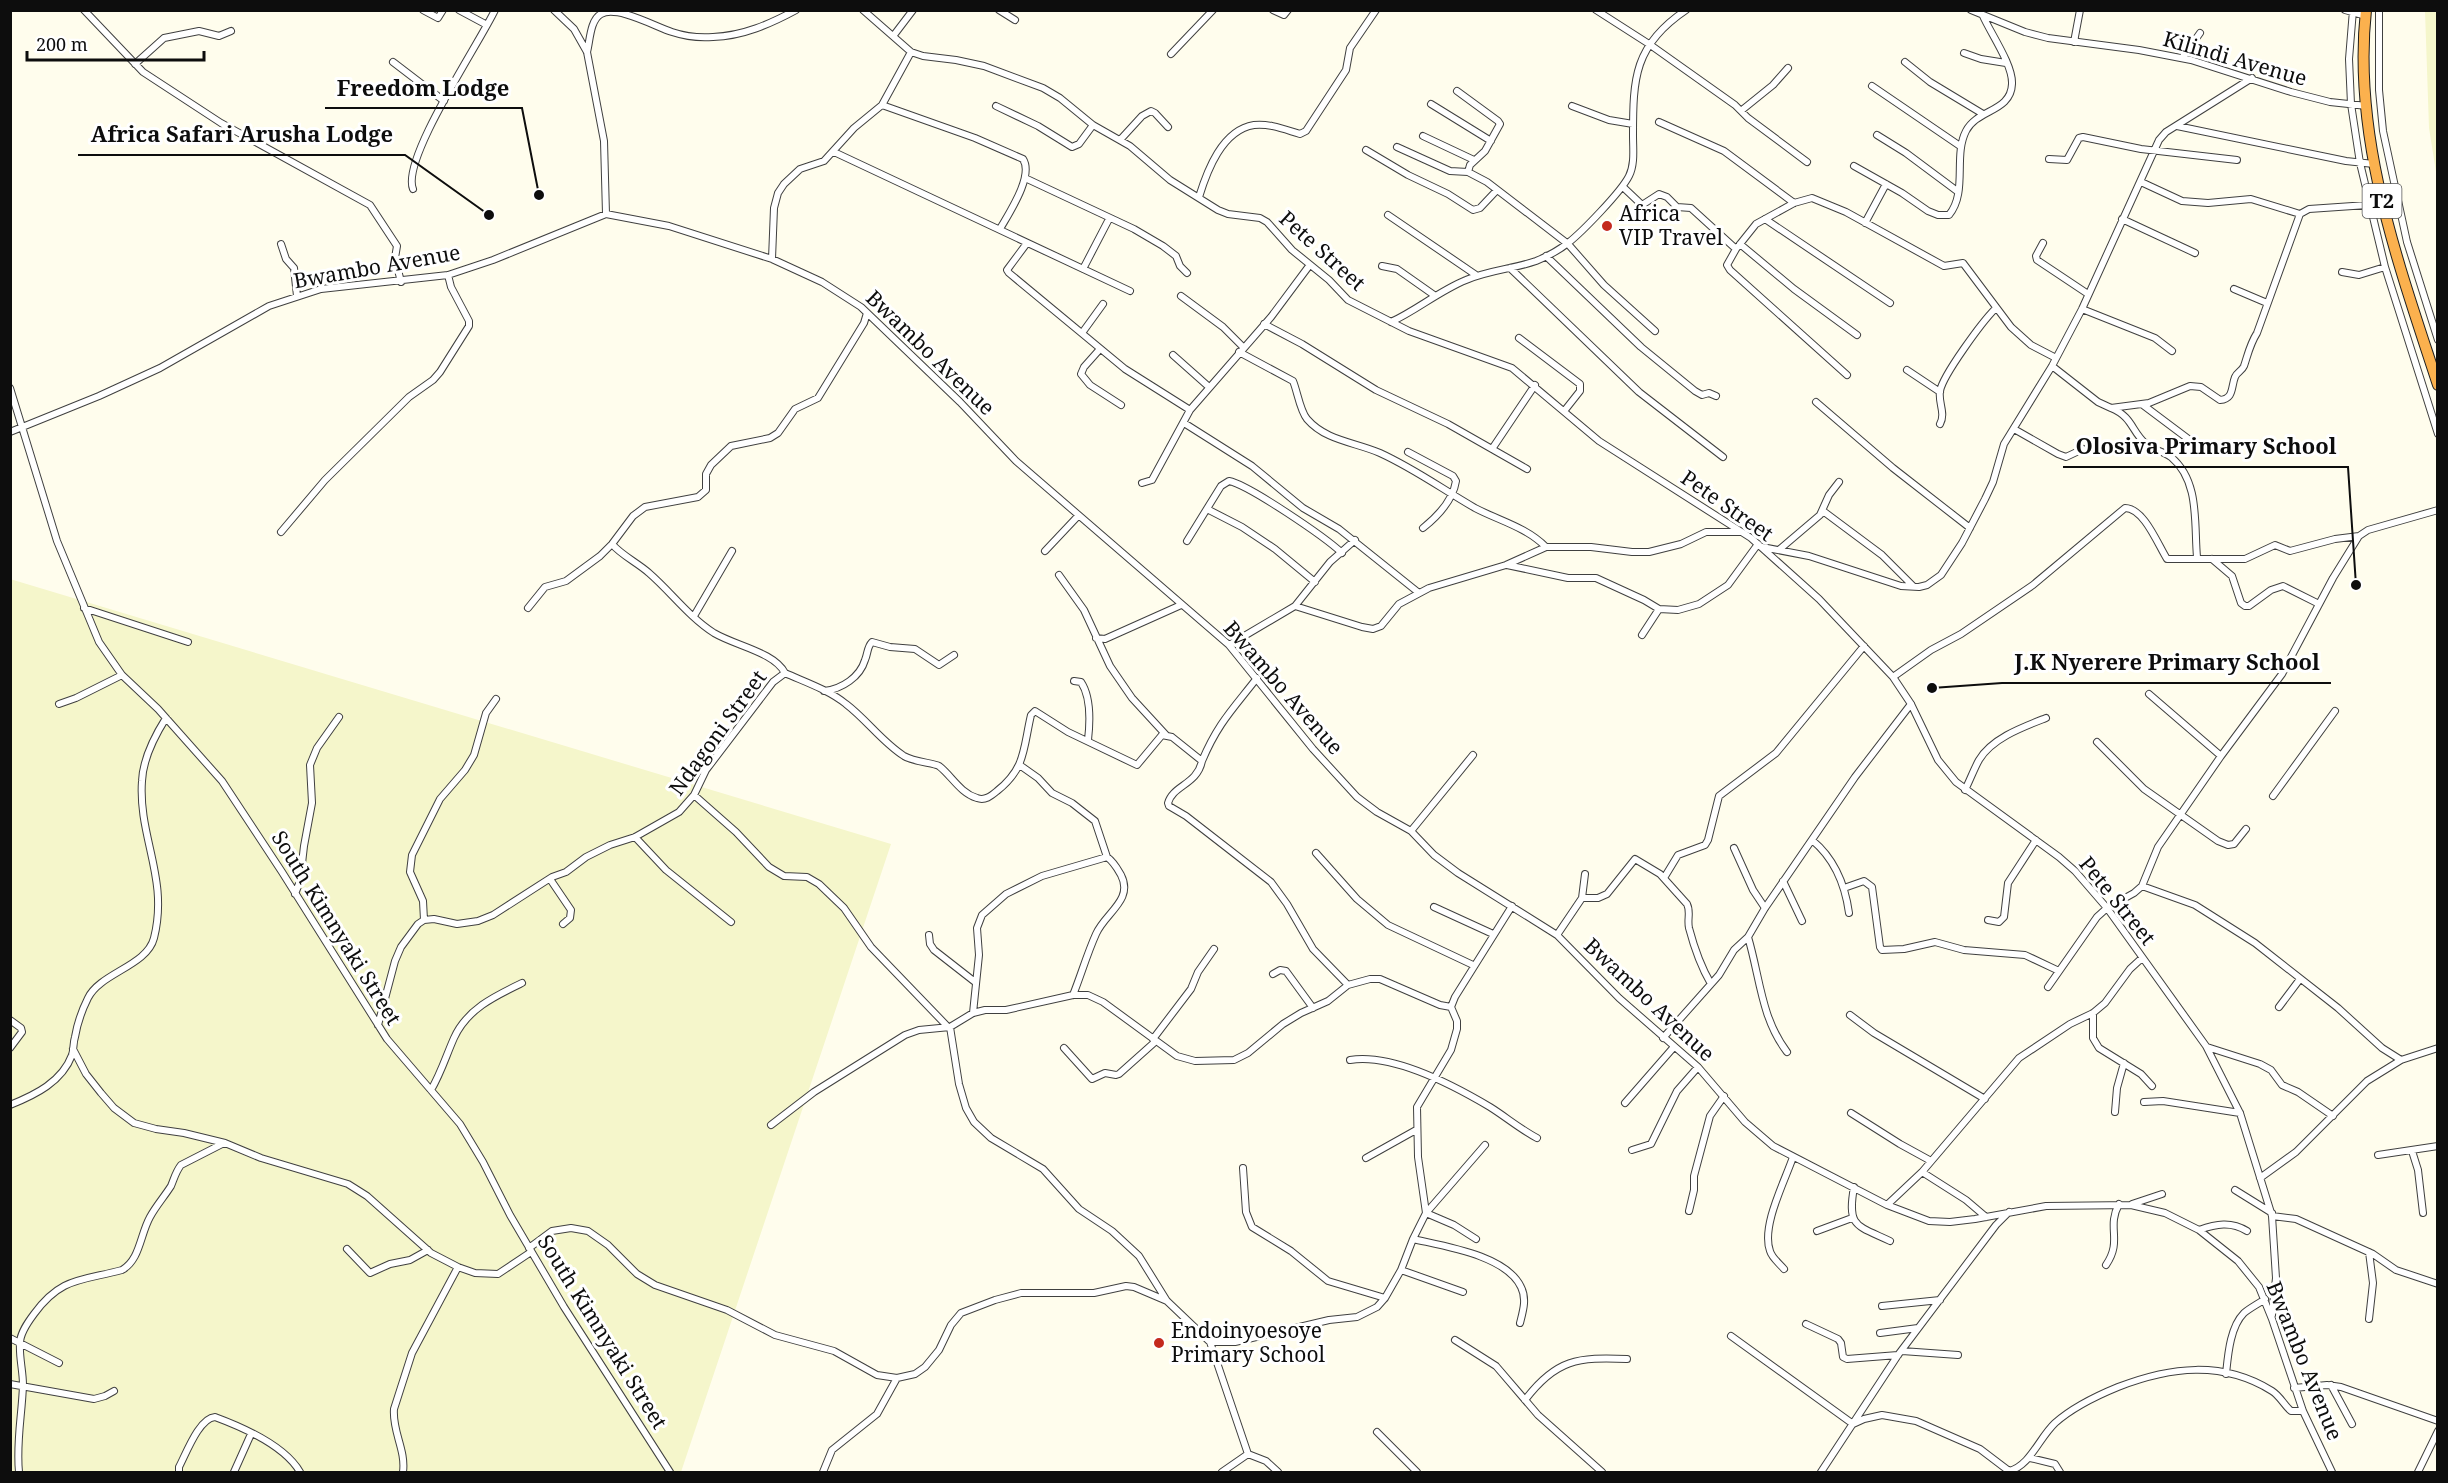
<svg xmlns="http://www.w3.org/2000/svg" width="2448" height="1483" viewBox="0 0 2448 1483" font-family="'Noto Serif',serif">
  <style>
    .farmland { fill: #f5f6cb }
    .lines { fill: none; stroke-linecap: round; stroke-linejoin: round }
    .street-casing { stroke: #404040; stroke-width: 8 }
    .highway-casing { stroke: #1e1e1e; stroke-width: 12 }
    .street { stroke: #fff; stroke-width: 6 }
    .highway { stroke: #fbb14e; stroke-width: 10 }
    .poi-dot { fill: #c4291e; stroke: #fff; stroke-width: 2 }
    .labels { text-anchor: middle; stroke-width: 6; stroke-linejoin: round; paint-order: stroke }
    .shield { fill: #fff; stroke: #565656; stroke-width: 1.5 }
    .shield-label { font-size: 20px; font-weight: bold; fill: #0d0d0d }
    .street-label { font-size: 21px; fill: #0d0d0d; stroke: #fff }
    .poi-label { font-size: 21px; fill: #0d0d0d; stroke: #fff; text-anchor: start }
    .leader { fill: none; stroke: #0d0d0d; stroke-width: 2 }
    .callout-dot { fill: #0d0d0d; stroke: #fff; stroke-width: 2 }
    .callout-label { font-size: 22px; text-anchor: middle; font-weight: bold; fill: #0d0d0d; stroke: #fff; stroke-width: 6; stroke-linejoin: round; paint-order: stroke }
  </style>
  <rect width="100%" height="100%" fill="#fffded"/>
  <path class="farmland" d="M2425,11H2437V178L2429,128Z
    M10,579L891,844L681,1472H11Z"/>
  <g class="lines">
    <g class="street-casing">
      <path id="street" d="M84,10L143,72L221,123L370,205L397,246L395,258L401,282
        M423,10L438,18L443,10
        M459,10L487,25
        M554,10L574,29L587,52L604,141L606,214
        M863,10L911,52L923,56L956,60L984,66L1043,88L1060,98L1093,125L1130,146L1170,180L1218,210L1228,214L1260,218L1267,222L1292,250L1329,280L1348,300L1409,331L1512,368L1599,441L1751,538L1819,599L1893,677L1911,704L1938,760L1956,782L2059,857L2075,871L2107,908L2206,1046L2240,1113L2272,1216L2276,1278L2272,1315
        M999,10L1015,20
        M1273,10L1284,15L1288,10
        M1596,10L1649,44L1735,105L1748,118L1807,162
        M1971,10L2025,32L2048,38L2139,50L2191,60L2291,92L2330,102L2367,106
        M2345,10L2366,16
        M2353,10L2349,59L2351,104L2360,163L2385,267L2438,434
        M2379,10V90L2383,131L2407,242L2438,340
        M894,35L913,10
        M2074,42L2080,10
        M587,52C590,41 590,20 601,14C617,5 656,27 672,32C684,36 700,38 713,37C743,36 770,24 796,10
        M1964,53L1981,59L2006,63
        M1171,54L1213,10
        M2182,58L2200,33
        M393,62L444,101
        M1905,62L1930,82L1983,114
        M135,64L164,38L199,31L219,36L231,31
        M1872,86L1960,146
        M1457,91L1498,121L1500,124L1485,151L1470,165L1468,172L1487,182L1568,244L1604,285L1655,331
        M1431,104L1491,141
        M882,105L975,138L1023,159C1034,176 1009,213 1000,229
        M996,106L1038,126L1072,147L1079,144L1093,125
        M1572,106L1609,120L1633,124
        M1742,110L1773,85L1788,68
        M1659,122L1724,151L1794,203
        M2177,126L2346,161L2374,164
        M1877,135L1906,153L1957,191
        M1423,136L1474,160
        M1120,140L1142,116L1151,111L1155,113L1168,127
        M1397,147L1450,171L1468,172
        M1366,150L1408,175L1448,194L1473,210L1480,208L1497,190
        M834,152L1130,291
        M2049,159L2067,160L2079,138L2083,137L2141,149L2237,160
        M1854,166L1902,193L1928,211L1938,215H1949C1968,192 1953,156 1966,131C1977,109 2011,112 2012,84C2013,65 1991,34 1983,16
        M1025,178L1134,229L1163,246L1176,256L1180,266L1187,273
        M2141,182L2182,201L2208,203L2251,199L2300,214
        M1623,187L1642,205L1659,194L1667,197L1677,207L1691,208L1736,249
        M413,189C401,159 479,44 495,10
        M1199,197C1207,171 1222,130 1254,125C1269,123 1286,130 1300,134L1306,131L1346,70L1350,48L1376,10
        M1388,215L1476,275
        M1765,219L1890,303
        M2122,219L2195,253
        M1865,223L1886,184
        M1027,243L1007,270L1009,273L1125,369L1190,410
        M2043,243L2036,256L2037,260L2088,294
        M281,244L286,259L294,268L297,296
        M1740,244L1794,289L1857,335
        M1546,256L1641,347L1695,391L1702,395L1709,393L1716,396
        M772,259L774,208L778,193L784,184L800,169L824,161L854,128L882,105L911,52
        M1382,266L1397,269L1434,295
        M1510,268L1639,392L1723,457
        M1083,269L1109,219
        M2342,272L2359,275L2385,267
        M2234,289L2267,303
        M1181,296L1223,327L1243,347
        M2082,309L2155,338L2172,351
        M1391,322C1417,310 1439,291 1466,280C1489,270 1513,269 1536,261C1546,257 1559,250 1568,243C1582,232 1621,192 1629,176C1635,164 1633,149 1633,136C1633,78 1634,45 1686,10
        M1264,324L1302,344L1376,390L1448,424L1527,469
        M1082,333L1103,304
        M1519,338L1580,384V391L1565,410
        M1100,349L1084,367L1081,374L1090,385L1121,405
        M1239,352L1293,381C1297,390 1300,411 1307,419C1326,441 1355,442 1380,453C1415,469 1442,489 1475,508C1500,521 1526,527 1546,547
        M1173,355L1209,387
        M2052,366L2098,402L2111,408L2149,403L2190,386L2201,387L2220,400C2234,399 2231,387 2235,377C2237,372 2242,371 2244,366C2248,354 2250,344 2257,333L2300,214L2309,209L2382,204
        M1907,370L1940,392
        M1847,375L1730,270L1727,265L1736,249L1756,224L1794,203L1812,198L1846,212L1944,266L1963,263L2011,327L2031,345L2056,358
        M10,388L57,541L99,642L122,675L158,709L222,781L282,872L387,1039L460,1124L483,1162L510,1215L564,1307L670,1472
        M1816,402L1893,468L1970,528
        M2143,405L2191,441
        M2111,408C2133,417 2131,431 2146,444C2153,450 2163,451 2171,457C2200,481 2194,524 2197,557
        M1184,423L1252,466L1303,508L1339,529L1419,593
        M1940,424C1946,413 1938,403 1940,391C1943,375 1982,322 1995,309
        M2014,429L2058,454L2066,457L2083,449
        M10,432L99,396L160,368L269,306L321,289L448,275L493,260L606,214L669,226L772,259L822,282L861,307L960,402L1016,461L1229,645L1313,749L1357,797L1377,812L1411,831L1434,855L1458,873L1557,935L1619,998L1698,1067L1745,1122L1773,1146L1887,1205L1929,1221L1950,1222L1975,1219L2046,1206L2131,1205L2165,1213L2199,1230L2238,1261L2259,1287L2272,1319L2303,1411L2332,1472
        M1492,449L1535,385
        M1408,452L1453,476L1456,481C1453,500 1438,516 1423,528
        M1142,483L1152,480L1190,410L1271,317L1309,266
        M1207,509L1242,527L1275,549L1315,582
        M1823,511L1882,555L1913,586
        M281,532L325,480L409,397L433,380L440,372L469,326V321L451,287L448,275
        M1187,541L1221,486L1229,481C1249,485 1325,537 1342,553
        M612,544C621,555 638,563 649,573C671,592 689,617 714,633C736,646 774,652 785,673
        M1762,547L1809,556L1901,586L1919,587L1927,585L1941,575L1962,543L1985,499L1993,482L2004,444L2052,366L2082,309L2159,140L2166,132L2252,78
        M1780,549L1820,515L1829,495L1839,482
        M1045,551L1078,516
        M2212,559L2232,576L2241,603L2245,606H2249L2271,590L2283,586L2319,604
        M1507,565L1568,578H1596L1644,600L1659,609L1678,610L1699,604L1728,585L1758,544
        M1059,575L1084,610L1110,666L1132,698L1166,735
        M1295,606L1330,562L1355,540
        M84,608L188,642
        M528,608L545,587L566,581L600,556L612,544L633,516L645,507L698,497L706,490V474L711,465L731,446L770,438L778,433L795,409L818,398L864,323L867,313
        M694,616L732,551
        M1642,635L1659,609
        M1096,638L1105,639L1181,605
        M1229,645L1295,606L1362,627L1373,629L1381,626L1399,604L1429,588L1506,565L1546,547H1591L1632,552H1649L1681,544L1706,532H1741
        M1893,677L1931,650L1961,634L2033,585L2125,508C2144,508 2158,545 2167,559H2245L2275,545L2290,551L2335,539L2359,536
        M1074,681L1081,682C1091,697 1090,723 1088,740
        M824,691C842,689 860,677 865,660C868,653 867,647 872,642L890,647L915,649L939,665L954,655
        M2149,694L2221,756
        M59,704L76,698L122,675
        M2097,742L2144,789L2218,841L2228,845L2234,844L2246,829
        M1202,761C1197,785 1173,785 1168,803L1169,806L1186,816L1271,882L1287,904L1313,949L1348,985
        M1021,766L1038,778L1052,793L1072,803L1095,821L1107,857
        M1965,790C1970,780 1974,769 1979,760C1992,738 2023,727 2046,718
        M694,795L736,832L769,867L784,876L807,877L819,884L844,908L871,947L948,1027
        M2273,796L2335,711
        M1411,831L1473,755
        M635,837L666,870L731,922
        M1812,840C1835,859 1845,884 1849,913
        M1734,848L1753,890L1765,908
        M1316,853L1357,899L1388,925L1473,965
        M1664,878L1678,855L1705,845L1708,840L1719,796L1776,753L1864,646
        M550,879L571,910L570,918L563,924
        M1783,881L1802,921
        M2142,886L2195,905L2255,943L2338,1008L2382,1048L2401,1060
        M1844,888L1864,881L1872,887L1880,947L1882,950L1904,949L1935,942L1964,950L2025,955L2059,971
        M295,894L300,881L304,846L312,803L310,765L317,748L339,717
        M1582,898L1585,874
        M1434,907L1493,934
        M424,920L423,901L410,872L412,855L440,799L465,770L474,755L486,713L496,699
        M1988,920L1999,922L2004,917L2008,883L2036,840
        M929,935L930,944L934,950L975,982
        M1557,935L1582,898H1598L1607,894L1635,859L1660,874L1687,904C1691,912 1687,919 1689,928C1694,947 1701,967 1711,984
        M1748,937C1760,977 1761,1018 1787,1052
        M1273,974L1280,970L1286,971L1313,1008
        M2048,987L2097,917L2107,908L2134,893L2142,886L2158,847L2221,756L2282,674L2333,578L2359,536L2368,530L2438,510
        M2279,1007L2300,979
        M973,1013L979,955L977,928L982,915L1006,894L1042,876L1107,857C1114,862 1117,868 1121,875C1134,900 1105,913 1096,934C1087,954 1081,975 1073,995
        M2093,1013V1038L2099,1048L2141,1074L2152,1086
        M1850,1015L1874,1033L1985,1099
        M10,1020L21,1028L22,1032L10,1048
        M378,1025L395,961L401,947L418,924L424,920L434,919L457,924L478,921L493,915L552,877L566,872L586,857L610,845L635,837L679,812L694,795L706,770L773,682L785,673C805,682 829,690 846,704C867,720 882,742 904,756C914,762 934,763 939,766C951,775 960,793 977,798C985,801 991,796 997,791C1026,768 1023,749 1031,715L1035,711L1068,732L1137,765L1162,735L1172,737L1202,761C1218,723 1233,709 1257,678
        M950,1027L959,1084L966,1108L974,1122L991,1138L1043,1169L1079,1209L1112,1231L1139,1256L1167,1301L1210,1342L1248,1454L1266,1461L1278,1472
        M1663,1038L1719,975L1734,950L1748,937L1765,908L1855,777L1911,704
        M1153,1039L1191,989L1198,972L1214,949
        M2207,1047L2260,1064L2271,1070L2282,1085L2298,1092L2333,1116
        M1064,1048L1092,1079L1105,1073L1116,1075L1119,1074L1156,1041
        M73,1049L86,1074L101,1093L114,1108L134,1123L156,1129L184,1133L225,1143L261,1158L348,1184L367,1196L431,1253L458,1267L475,1273L498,1274L531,1252
        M1350,1060C1393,1053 1453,1085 1490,1107C1506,1117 1520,1129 1537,1138
        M431,1090C441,1073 446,1056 454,1038C467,1009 495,996 522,983
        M2144,1102L2163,1101L2240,1113
        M1625,1103L1673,1048
        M10,1105C35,1095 62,1082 72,1055C74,1049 73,1043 75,1037C77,1025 82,1010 88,998C100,973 147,966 154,938C169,878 138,837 142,781C143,758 154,737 166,718
        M2115,1112L2117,1088L2124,1063
        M1851,1113L1900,1144L1931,1161
        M771,1125L814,1092L905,1035L919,1030L950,1027L973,1013L985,1010H1006L1073,995H1088L1103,1002L1177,1056L1195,1061L1234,1060L1248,1053L1283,1024L1301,1013L1328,1001L1348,985L1370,979H1380L1440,1005L1451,1007
        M1632,1150L1651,1144L1677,1091L1698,1067
        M2412,1151L2418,1170L2423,1213
        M2378,1155L2438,1146
        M1366,1158L1416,1130
        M1243,1168L1246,1212L1252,1227L1291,1251L1328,1281L1385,1298
        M1922,1172L1966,1200L1986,1217
        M2260,1178L2296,1152L2367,1081L2401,1060L2438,1048
        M1854,1187C1847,1227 1856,1225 1890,1241
        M2235,1190L2272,1213
        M2132,1204L2162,1194
        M1887,1205L1922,1172L2019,1058L2070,1024L2093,1013L2105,1003L2130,969L2142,958
        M1689,1211L1694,1190V1176L1710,1116L1724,1096
        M2272,1216L2296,1219L2373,1254L2396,1270L2438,1284
        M2199,1230C2216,1224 2231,1221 2247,1231
        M1817,1231L1852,1218
        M1413,1239C1443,1246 1506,1255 1521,1287C1527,1299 1523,1311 1520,1323
        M1476,1239L1454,1225L1426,1213L1418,1157L1417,1107L1451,1050L1457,1029V1021L1451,1007L1455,997L1512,906
        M529,1248L552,1231L571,1228L588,1231L608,1245L637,1274L655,1285L727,1310L775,1335L834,1351L877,1375L897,1378
        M347,1249L370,1273L390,1264L410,1260L428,1250
        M2369,1252L2373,1283L2369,1319
        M2106,1265C2123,1240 2106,1228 2119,1204
        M1784,1269C1779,1263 1772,1258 1770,1251C1761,1226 1785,1181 1793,1157
        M1401,1270L1463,1292
        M1882,1306L1940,1300
        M1806,1324L1838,1339L1841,1343L1843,1357L1847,1359L1898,1355
        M1880,1333L1918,1328
        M1731,1336L1853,1424L1864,1419L1882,1415L1916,1421L1980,1449L2009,1471C2030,1466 2039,1438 2055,1423C2073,1407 2096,1396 2118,1387C2170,1367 2222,1360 2272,1391C2280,1396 2284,1405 2291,1411H2303
        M10,1338L59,1363
        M1455,1340L1496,1366L1538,1415L1602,1472
        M1210,1342H1235L1329,1320L1357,1317L1377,1307L1385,1298L1401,1270L1413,1239L1426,1213L1485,1145
        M1902,1351L1958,1355
        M2226,1374C2228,1355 2230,1327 2244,1313C2250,1308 2258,1304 2265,1299
        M10,1384L94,1399L105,1396L114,1391
        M2331,1385L2352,1424
        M2294,1388L2327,1385L2341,1387L2438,1421
        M1525,1400C1556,1359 1578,1357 1627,1359
        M1377,1432L1417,1472
        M2030,1458L2055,1464L2060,1472
        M19,1472C16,1442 22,1415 23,1385C23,1371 19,1357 20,1343C20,1333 28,1322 34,1314C61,1277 81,1281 122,1270C140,1260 140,1235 150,1217C156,1206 164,1197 171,1186C174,1179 176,1171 181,1165L224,1143
        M179,1472V1467C186,1454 199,1418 215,1417C242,1427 285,1446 300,1472
        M234,1472L251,1434
        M403,1472C406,1450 392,1431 394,1409L412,1353L458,1267
        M823,1472L832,1450L877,1414L897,1378L915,1374L925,1367L939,1350L951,1325L961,1313L995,1300L1021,1293H1094L1126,1286L1134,1287L1167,1301
        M1222,1472L1248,1454
        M1821,1472L1898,1355L1996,1225L2009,1212
        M2418,1472L2438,1431"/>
    </g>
    <g class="highway-casing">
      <path id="highway" d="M2366,10C2352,139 2399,265 2438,385"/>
    </g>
    <use href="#street" class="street"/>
    <use href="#highway" class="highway"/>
  </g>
  <g class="poi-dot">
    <circle cx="1607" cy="226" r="6"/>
    <circle cx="1159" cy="1343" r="6"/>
  </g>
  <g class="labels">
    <rect class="shield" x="2362.5" y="184" width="39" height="34" rx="4.5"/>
    <g class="shield-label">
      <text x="2382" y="208">T2</text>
    </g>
    <g class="street-label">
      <text transform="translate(2235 59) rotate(16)" y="7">Kilindi Avenue</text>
      <text transform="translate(1322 251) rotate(42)" y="7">Pete Street</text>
      <text transform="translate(377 267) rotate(-10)" y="7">Bwambo Avenue</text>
      <text transform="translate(930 353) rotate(44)" y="7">Bwambo Avenue</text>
      <text transform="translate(1727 506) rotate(35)" y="7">Pete Street</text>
      <text transform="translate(1283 688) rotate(49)" y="7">Bwambo Avenue</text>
      <text transform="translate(718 733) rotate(-54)" y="7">Ndagoni Street</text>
      <text transform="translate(2117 901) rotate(51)" y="7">Pete Street</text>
      <text transform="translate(336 928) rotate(58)" y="7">South Kimnyaki Street</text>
      <text transform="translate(1649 1000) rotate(43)" y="7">Bwambo Avenue</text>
      <text transform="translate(602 1332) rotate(58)" y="7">South Kimnyaki Street</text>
      <text transform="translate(2304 1361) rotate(68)" y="7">Bwambo Avenue</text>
    </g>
    <g class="poi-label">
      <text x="1619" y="221">Africa<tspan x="1619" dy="24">VIP Travel</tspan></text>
      <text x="1171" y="1338">Endoinyoesoye<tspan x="1171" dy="24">Primary School</tspan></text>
    </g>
  </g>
  <path class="leader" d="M539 195L522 108H325M489 215L405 155H78M2356 585L2348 467H2063M1932 688L2002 683H2331"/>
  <g class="callout-dot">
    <circle cx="539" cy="195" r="6"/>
    <circle cx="489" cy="215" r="6"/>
    <circle cx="2356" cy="585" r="6"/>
    <circle cx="1932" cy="688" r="6"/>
  </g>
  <g class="callout-label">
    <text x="423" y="96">Freedom Lodge</text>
    <text x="242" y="142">Africa Safari Arusha Lodge</text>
    <text x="2206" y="454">Olosiva Primary School</text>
    <text x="2167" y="670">J.K Nyerere Primary School</text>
  </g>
  <rect width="2448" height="1483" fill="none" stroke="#0d0d0d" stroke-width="24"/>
  <path d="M27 51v9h177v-9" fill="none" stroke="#0d0d0d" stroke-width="3"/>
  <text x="36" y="51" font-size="18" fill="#0d0d0d" stroke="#ffffff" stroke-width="4.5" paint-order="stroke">200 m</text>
</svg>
